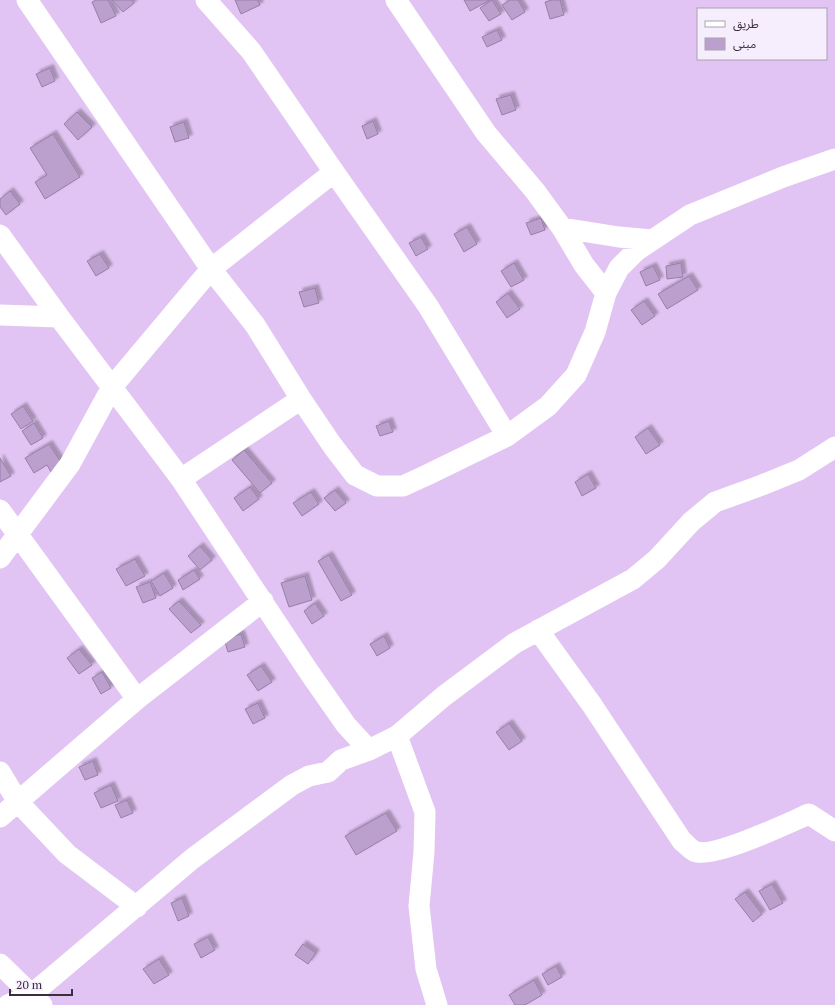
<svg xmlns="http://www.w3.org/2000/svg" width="835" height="1005" viewBox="0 0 835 1005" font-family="'PT Serif','Noto Sans Arabic',serif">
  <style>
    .building { fill: #bb9fcc; stroke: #997ea9; filter: url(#shadow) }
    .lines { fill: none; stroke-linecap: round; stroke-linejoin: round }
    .minor { stroke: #fff; stroke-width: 21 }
  </style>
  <defs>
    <filter id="shadow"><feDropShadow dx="3.5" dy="-3.5" stdDeviation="1" flood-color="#0004"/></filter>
  </defs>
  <rect width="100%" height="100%" fill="#e1c4f3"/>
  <path class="building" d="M96,0H108L116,16L101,23L92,2Z
    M112,0H132L134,3L123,12Z
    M235,0H258L260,5L241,14Z
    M464,0H490L470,11Z
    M492,0L501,14L489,21L480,8Z
    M510,0H518L525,12L512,20L502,5Z
    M552,0H560L564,15L550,19L545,2Z
    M497,30L502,40L487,47L482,37Z
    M50,68L55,81L42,87L36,74Z
    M511,95L516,110L502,115L496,99Z
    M77,112L92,127L78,140L64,124Z
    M373,121L378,134L367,139L362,126Z
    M184,122L189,138L175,142L170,127Z
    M53,134L80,177L45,199L35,182L47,175L30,148Z
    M10,191L20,204L6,215L0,207V199Z
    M541,218L545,230L531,235L526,223Z
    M467,227L477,244L464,252L454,234Z
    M421,237L428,249L416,256L409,243Z
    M100,254L109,268L96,276L87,261Z
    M514,263L524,280L511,287L501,271Z
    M681,263L683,277L667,279L666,266Z
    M653,266L660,280L646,286L640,272Z
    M689,276L698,290L667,309L658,294Z
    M315,288L319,303L304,307L299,292Z
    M508,293L520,309L507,318L496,302Z
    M644,301L655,316L642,325L631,310Z
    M23,406L33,421L21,429L11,414Z
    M389,421L393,432L380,436L376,426Z
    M34,423L43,438L31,445L22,431Z
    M648,428L660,445L646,454L635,437Z
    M49,444L66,470L54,477L47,465L34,473L25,458Z
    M244,450L272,483L260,493L232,460Z
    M0,458L11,476L0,482Z
    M588,474L596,488L582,496L575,482Z
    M250,487L259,499L243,511L234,498Z
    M335,490L346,503L335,511L324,498Z
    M311,492L319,504L302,516L293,503Z
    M200,546L212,560L200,570L188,556Z
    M329,555L352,595L341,601L318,561Z
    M135,559L145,576L126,586L116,569Z
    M194,570L200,579L183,590L178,580Z
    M164,573L173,588L160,596L151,581Z
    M305,576L312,600L289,607L281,583Z
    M150,582L156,598L143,603L136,587Z
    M179,601L201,625L191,633L169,609Z
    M315,603L324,616L312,624L304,611Z
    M241,634L245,647L228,652L224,639Z
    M384,636L390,648L377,656L370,644Z
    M79,649L92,665L79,674L67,658Z
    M261,666L272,682L258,691L247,675Z
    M102,672L111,688L101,694L92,678Z
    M258,703L265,718L253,724L245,709Z
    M509,723L522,741L509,750L496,732Z
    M93,761L98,775L85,780L79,767Z
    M111,785L118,801L101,808L94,793Z
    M127,800L133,813L121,818L115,805Z
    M386,813L397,831L356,855L345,836Z
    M772,884L783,903L770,910L759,891Z
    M745,892L762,914L753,922L735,899Z
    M182,898L189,916L178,921L171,903Z
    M208,937L215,950L201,958L194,944Z
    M303,944L316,953L308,964L295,955Z
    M159,959L169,975L154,984L143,969Z
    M556,966L562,977L548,985L542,974Z
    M534,980L542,995L525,1005H515L509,995Z"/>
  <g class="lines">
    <path class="minor" d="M27,0L211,269L255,325L301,399L332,445L355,475L377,486H403L427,475L507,436L548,406L576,375L595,332L606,293L619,268L636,251L690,215L783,177L835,159
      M206,0L251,51L334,172L428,306L507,436
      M396,0L486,133L535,191L562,228L584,265L606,293
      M562,228L619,237L652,240
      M0,235L59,317L181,479L309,672L346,725L369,750L397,736L444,696L515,643L633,579L657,559L691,522L715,502L762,485L799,470L835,447
      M0,315L59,317
      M181,479L301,399
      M0,510L137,699
      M0,558L70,464L112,387L211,269L334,172
      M538,630L592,705L682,841C686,844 690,849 694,851C712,860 788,823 809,814L835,831
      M397,736L425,812L424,852L419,906L426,969L437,1005
      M0,772L18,802L67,854L137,907
      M0,817L137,699L263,601
      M0,964L42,1005
      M8,1005L31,995L192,859L292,785L309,776L328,772L341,760L369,750"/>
  </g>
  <rect x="697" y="8" width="130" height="52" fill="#f6eefc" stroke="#aba2b1"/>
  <rect x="705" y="21" width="20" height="6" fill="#ffffff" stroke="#aba2b1"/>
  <text x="733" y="28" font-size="12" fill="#3a2f41">طريق</text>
  <rect x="705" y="38" width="20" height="12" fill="#bb9fcc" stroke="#aba2b1"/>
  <text x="733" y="48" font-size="12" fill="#3a2f41">مبنى</text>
  <path d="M10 989v6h62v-6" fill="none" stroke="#3a2f41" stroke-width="2"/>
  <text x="16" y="989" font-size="12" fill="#3a2f41" stroke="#f6eefc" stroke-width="3" paint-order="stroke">20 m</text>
</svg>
